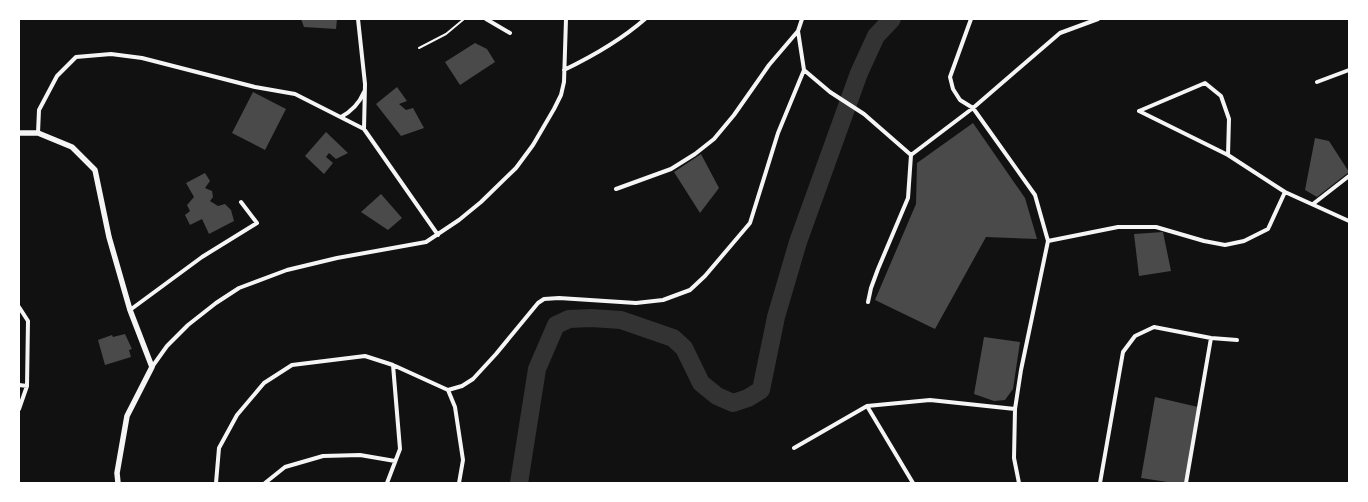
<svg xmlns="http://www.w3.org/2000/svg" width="1368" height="502" viewBox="0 0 1368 502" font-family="Helvetica,sans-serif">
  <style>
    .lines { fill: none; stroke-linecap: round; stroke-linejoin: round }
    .river { stroke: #333; stroke-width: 18 }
    .building { fill: #4a4a4a }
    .service { stroke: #f5f5f5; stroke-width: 2 }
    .minor { stroke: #f5f5f5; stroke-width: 4 }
    .tertiary { stroke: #f5f5f5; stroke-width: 5.5 }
  </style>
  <rect width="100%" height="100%" fill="#111"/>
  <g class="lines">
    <path class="river" d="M519,483L537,369L556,325L569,319L591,318L621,320L673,338L684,348L701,383L717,396L733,403L748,398L761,390L776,317L798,242L859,73L876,36L892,19"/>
  </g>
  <path class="building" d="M301,19H337L336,29L304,27Z
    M475,43L487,49L495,62L460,85L445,62Z
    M397,87L407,101L399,104L406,110L413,108L424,128L401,136L376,104Z
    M253,92L286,109L265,150L232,133Z
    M973,123L1025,198L1037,239L986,237L935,329L875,300L916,204L917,163Z
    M326,132L348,153L336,159L329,153L326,157L333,163L324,174L305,156Z
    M1315,138L1329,141L1349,172L1317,197L1305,190Z
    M701,154L719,188L700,213L674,172Z
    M205,173L210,181L205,188L212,191L213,197L210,201L218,206L225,204L231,210L234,221L209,234L202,219L190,225L185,215L190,211L187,205L194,197L186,183Z
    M381,194L402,218L388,230L361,212Z
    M1163,232L1171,271L1139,276L1134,234Z
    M125,334L132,349L129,350L131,357L105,365L98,340L112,335L113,337Z
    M984,337L1020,342L1013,389L1005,400L994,401L974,394Z
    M1155,397L1198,407L1186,483H1174L1141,478Z"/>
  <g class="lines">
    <path class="service" d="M419,48L446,34L464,19"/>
    <path class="minor" d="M358,19L365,84L364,129
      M486,19L510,33
      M802,19L798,31L804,70L830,92L864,114L911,155
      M971,19L950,77L953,89L960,100L973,108L1035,195L1048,241L1021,370L1015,409L1014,458L1019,483
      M564,70C593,56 621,40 645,19
      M1317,82L1349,70
      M1139,111L1228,155L1285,192L1349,221
      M1139,111L1205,83L1221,96L1229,119L1228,155
      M341,117C352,111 359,104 364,92
      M38,133L39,110L57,76L76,57L111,54L142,58L255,87L295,94L364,129L438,235
      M911,155L973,108L1060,33L1098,19
      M616,189L671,169L695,154L714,139L734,115L769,65L798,31
      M1313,204L1349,176
      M1048,241L1118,227H1156L1204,241L1225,245L1244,241L1268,229L1285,192
      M868,302L871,288L878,269L908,198L911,155
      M19,307L28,321L27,386L19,409
      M130,310L202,257L257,223L241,202
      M152,367L167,346L188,325L216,303L239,288L287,270L337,258L426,242L459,220L481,202L516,168L533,145L554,109L561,95L564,82L566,19
      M19,385L27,386
      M448,390L462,386L473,379L496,354L538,303L544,299L559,298L636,303L663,300L690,290L705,276L750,223L778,133L804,70
      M448,390L455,407L463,460L459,483
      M867,406L913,483
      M794,448L867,406L930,400L1015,409
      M216,483L219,448L237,415L264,383L292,365L365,356L393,365L448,390
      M265,483L285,467L323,456L360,455L395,461
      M387,483L400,449L393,365
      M1100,483L1123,352L1135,336L1154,327L1211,338L1237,340
      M1186,483L1211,338"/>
    <path class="tertiary" d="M19,133H38L72,147L95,170L109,237L130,310L152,367L127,416L117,473L118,483"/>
  </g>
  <rect width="1368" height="502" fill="none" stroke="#ffffff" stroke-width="40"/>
</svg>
